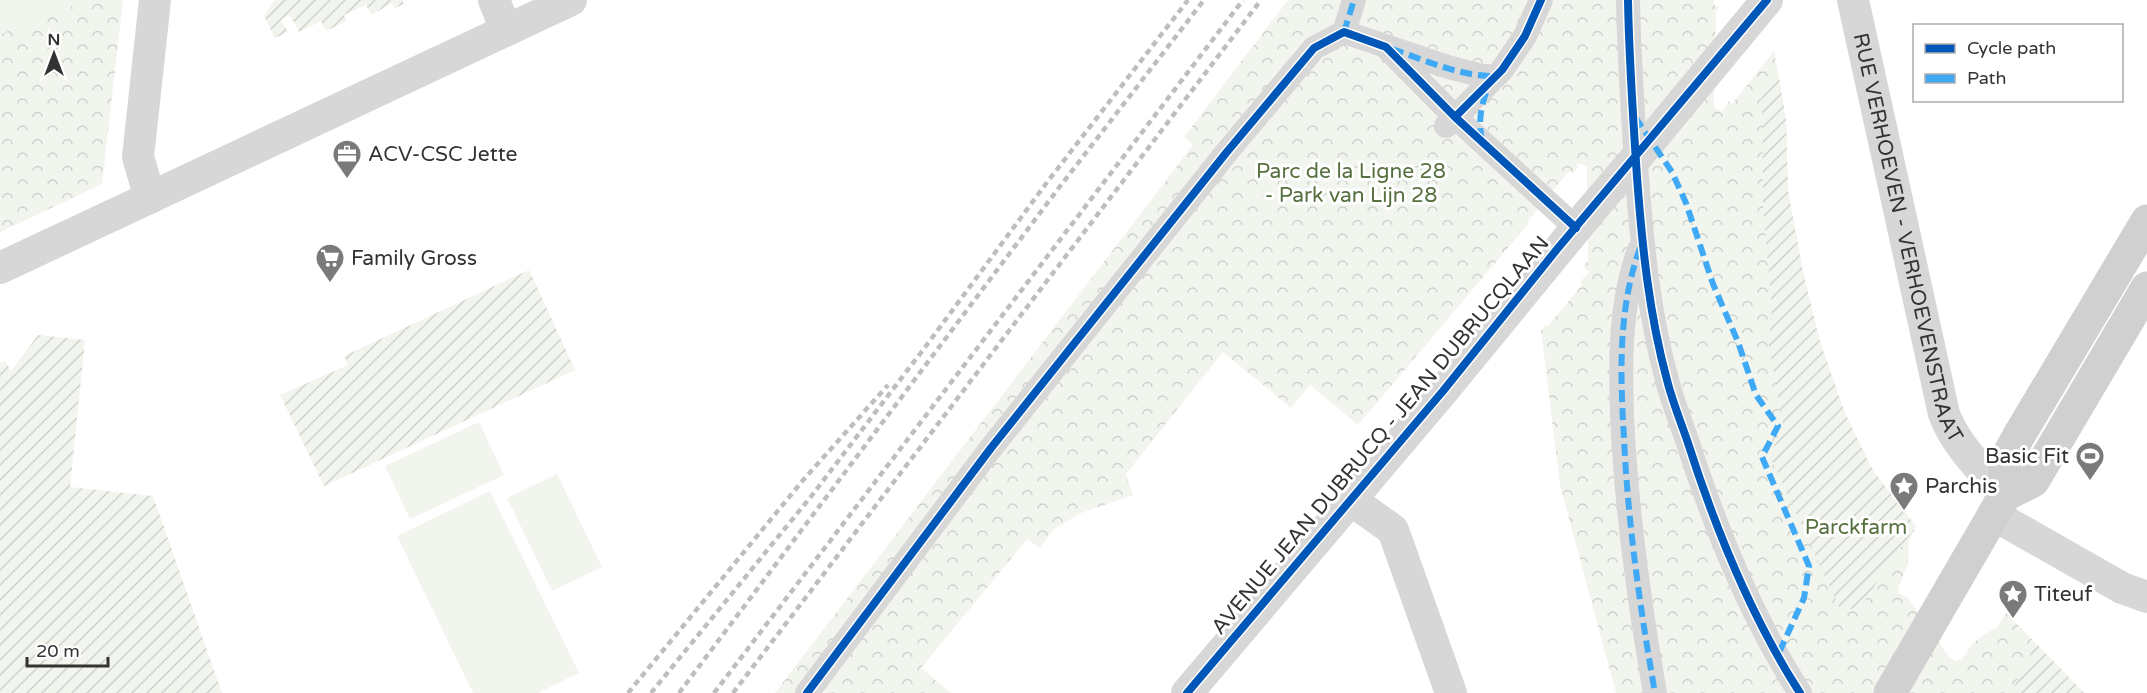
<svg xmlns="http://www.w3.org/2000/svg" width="2147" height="693" viewBox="0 0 2147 693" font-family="'Varela Round',sans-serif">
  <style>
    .park { fill: url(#park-crowns) }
    .garden { fill: url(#garden-furrows) }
    .pitch { fill: #f1f5ed }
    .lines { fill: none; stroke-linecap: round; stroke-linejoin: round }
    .pedestrian { stroke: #d7d7d7; stroke-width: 24 }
    .minor { stroke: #d7d7d7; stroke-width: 32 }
    .secondary { stroke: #d0d0d0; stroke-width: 33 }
    .rail { stroke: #bebebe; stroke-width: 4.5; stroke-dasharray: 6 4.5; stroke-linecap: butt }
    .minor-bridge { stroke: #d7d7d7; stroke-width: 32 }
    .quiet { stroke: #3fa9f5; stroke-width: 6; stroke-dasharray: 12 6; stroke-linecap: butt }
    .cycleway-casing { stroke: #fff; stroke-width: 11 }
    .cycleway { stroke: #0057b8; stroke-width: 8 }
    .labels { text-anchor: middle; stroke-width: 6; stroke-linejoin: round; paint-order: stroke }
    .poi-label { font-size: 21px; fill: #333; stroke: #fff; text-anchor: start }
    .park-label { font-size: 21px; fill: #56703f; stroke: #fff }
    .street-label { font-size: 21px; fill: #333; stroke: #fff }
  </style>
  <defs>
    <pattern id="park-crowns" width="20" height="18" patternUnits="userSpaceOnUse" patternTransform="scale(1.5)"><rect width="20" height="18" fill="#f1f5ed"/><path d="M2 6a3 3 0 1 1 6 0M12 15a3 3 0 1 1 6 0" fill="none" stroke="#cfd2cc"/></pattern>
    <pattern id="garden-furrows" width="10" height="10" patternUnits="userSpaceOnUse" patternTransform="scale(1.5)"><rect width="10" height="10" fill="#f1f5ed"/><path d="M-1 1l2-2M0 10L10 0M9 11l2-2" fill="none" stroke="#cfd2cc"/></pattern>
  </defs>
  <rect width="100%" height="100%" fill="#fff"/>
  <path class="park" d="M0,0H123L102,184L0,232Z
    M1288,0H1714V5L1719,7L1716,12L1714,107L1722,112L1729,101L1732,104L1774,51L1786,120L1788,191L1803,272L1820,342L1845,413L1868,461L1874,472L1916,527L1909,541L1908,564L1898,588L1900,594L1908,598L1949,657L1956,661L1962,659L1972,644L1982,636L1997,627L2006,613L2084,693H1616L1560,485L1541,330L1546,325L1548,326L1582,285L1580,282L1589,272L1583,267L1588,260L1587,167L1580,163L1576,165L1578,167L1573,173L1569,171L1528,221L1529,223L1358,425L1310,385L1291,408L1223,352L1126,474L1133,495L1081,513L1054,529L1040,548L1027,539L921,668L951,693H775L1193,145L1184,137Z"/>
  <path class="garden" d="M275,0H402L404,4L395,8L392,3L371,15L366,5L344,15L347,21L326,31L321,21L299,32L290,15L281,20L288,32L275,38L264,16Z
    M1778,72L1786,120L1788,191L1803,272L1820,342L1845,413L1868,461L1874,472L1916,526L1860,607L1841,611L1770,456L1783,425L1769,345L1772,309L1763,205L1762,84Z
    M529,270L575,370L324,486L280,395L348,365L344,356Z
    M38,335L85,340L70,487L153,496L222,693H0V363L5,361L11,371Z
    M2036,643L2084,693H2011Z"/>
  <path class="pitch" d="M0,0H79L80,2L21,31L18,26L0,35Z
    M479,422L504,475L410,519L385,466Z
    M557,474L602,567L552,591L507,498Z
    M490,491L579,673L538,693H473L397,536Z"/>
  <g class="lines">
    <path class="pedestrian" d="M1628,0C1629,59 1633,118 1637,177C1642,245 1649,314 1667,380C1672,400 1680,420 1687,440C1715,528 1750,615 1800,693
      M1344,32L1354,0
      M1389,50L1455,117L1576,228
      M1446,126L1502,70L1525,36L1541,0
      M1639,250C1618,308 1620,374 1623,435C1628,522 1640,607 1655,693
      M807,693L991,448L1226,153L1314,48L1344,32L1448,67L1483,76H1496"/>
    <g class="minor">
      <path d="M494,0L506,30"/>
      <path id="s1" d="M1853,0L1944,414C1956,446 1982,470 2005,495"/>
      <path d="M1647,145L1767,0"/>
      <path d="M150,198L138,157L155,0"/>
      <path d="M0,268L571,0"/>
      <path d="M1351,500L1393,530L1451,693"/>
      <path d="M1994,515L2122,588L2147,597"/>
      <path d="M1187,693L1443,391L1588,214"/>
    </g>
    <path class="secondary" d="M2005,495L2033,481L2147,288
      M1890,693L2005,495V461L2018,437L2147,221"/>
    <path class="rail" d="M628,693L804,479L888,385
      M651,693L813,494L929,342L1048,181L1188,0
      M679,693L1058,189L1204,0
      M714,693L1243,0
      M733,693L1261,0"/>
    <path class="minor-bridge" d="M1588,214L1647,145"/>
    <path class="quiet" d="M1344,32L1354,0
      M1392,49C1425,60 1461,77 1496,76
      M1635,117L1672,172L1686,203L1713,284L1738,342L1756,395L1778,426L1762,457L1809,566L1804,598L1777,657
      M1482,140C1478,122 1481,106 1487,90
      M1640,248C1618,308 1620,375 1624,438C1628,524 1640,608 1655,693"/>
    <g class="cycleway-casing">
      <path id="cycleway" d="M1628,0C1629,59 1633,118 1637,177C1642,245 1649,314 1667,380C1672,400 1680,420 1687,440C1715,528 1750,615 1800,693
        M1455,117L1502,70L1525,36L1541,0
        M807,693L991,448L1226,153L1314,48L1344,32L1386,47L1455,117L1576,228
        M1187,693L1443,391L1558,248L1767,0"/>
    </g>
    <use href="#cycleway" class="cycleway"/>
  </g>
  <defs>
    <g id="office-pin" transform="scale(1.5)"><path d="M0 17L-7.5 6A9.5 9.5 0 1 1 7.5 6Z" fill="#7a7a7a" stroke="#fff"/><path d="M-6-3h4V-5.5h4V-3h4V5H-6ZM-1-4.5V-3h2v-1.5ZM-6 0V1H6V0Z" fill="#fff"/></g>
    <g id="supermarket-pin" transform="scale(1.5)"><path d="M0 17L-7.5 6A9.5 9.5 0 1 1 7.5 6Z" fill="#7a7a7a" stroke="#fff"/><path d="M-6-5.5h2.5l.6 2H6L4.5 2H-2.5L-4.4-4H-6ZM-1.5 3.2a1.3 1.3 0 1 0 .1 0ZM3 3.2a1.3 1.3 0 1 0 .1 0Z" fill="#fff"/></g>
    <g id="stadium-pin" transform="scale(1.5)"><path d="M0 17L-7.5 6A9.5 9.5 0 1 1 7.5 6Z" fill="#7a7a7a" stroke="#fff"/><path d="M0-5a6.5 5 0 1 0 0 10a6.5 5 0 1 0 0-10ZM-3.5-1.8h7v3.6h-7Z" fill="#fff"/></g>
    <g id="sight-pin" transform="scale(1.5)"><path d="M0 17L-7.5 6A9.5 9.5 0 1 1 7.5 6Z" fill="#7a7a7a" stroke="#fff"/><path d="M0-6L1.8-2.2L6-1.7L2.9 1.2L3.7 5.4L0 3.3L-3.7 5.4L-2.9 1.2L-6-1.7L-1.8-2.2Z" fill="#fff"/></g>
  </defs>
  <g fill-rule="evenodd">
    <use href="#office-pin" x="347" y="154"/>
    <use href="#supermarket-pin" x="330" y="258"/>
    <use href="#stadium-pin" x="2090" y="456"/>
    <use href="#sight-pin" x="1904" y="486"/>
    <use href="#sight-pin" x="2013" y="594"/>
  </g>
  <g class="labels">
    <g class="poi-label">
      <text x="368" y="161">ACV-CSC Jette</text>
      <text x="351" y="265">Family Gross</text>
      <text x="2069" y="463" text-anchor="end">Basic Fit</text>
      <text x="1925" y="493">Parchis</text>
      <text x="2034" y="601">Titeuf</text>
    </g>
    <g class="park-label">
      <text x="1351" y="178">Parc de la Ligne 28<tspan x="1351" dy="24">- Park van Lijn 28</tspan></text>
      <text x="1856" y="534">Parckfarm</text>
    </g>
    <g class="street-label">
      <text dy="7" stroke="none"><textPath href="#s1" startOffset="244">RUE VERHOEVEN - VERHOEVENSTRAAT</textPath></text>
      <text transform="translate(1380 435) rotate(-50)" y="7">AVENUE JEAN DUBRUCQ - JEAN DUBRUCQLAAN</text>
    </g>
  </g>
  <rect x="1913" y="24" width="210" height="78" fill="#ffffff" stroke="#adadad" stroke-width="1.5"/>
  <rect x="1925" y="44" width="30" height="9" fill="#0057b8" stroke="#adadad" stroke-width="1.5"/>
  <text x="1967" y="54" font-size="18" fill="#333333">Cycle path</text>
  <rect x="1925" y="74" width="30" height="9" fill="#3fa9f5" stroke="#adadad" stroke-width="1.5"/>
  <text x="1967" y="84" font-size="18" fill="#333333">Path</text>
  <g transform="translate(54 54)" stroke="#ffffff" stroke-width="4.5" paint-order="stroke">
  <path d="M0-4.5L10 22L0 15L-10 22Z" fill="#333333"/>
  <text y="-9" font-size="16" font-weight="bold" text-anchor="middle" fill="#333333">N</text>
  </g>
  <path d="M27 657v9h81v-9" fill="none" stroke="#333333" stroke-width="3"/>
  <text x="36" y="657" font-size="18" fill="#333333" stroke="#ffffff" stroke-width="4.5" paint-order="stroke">20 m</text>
</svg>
